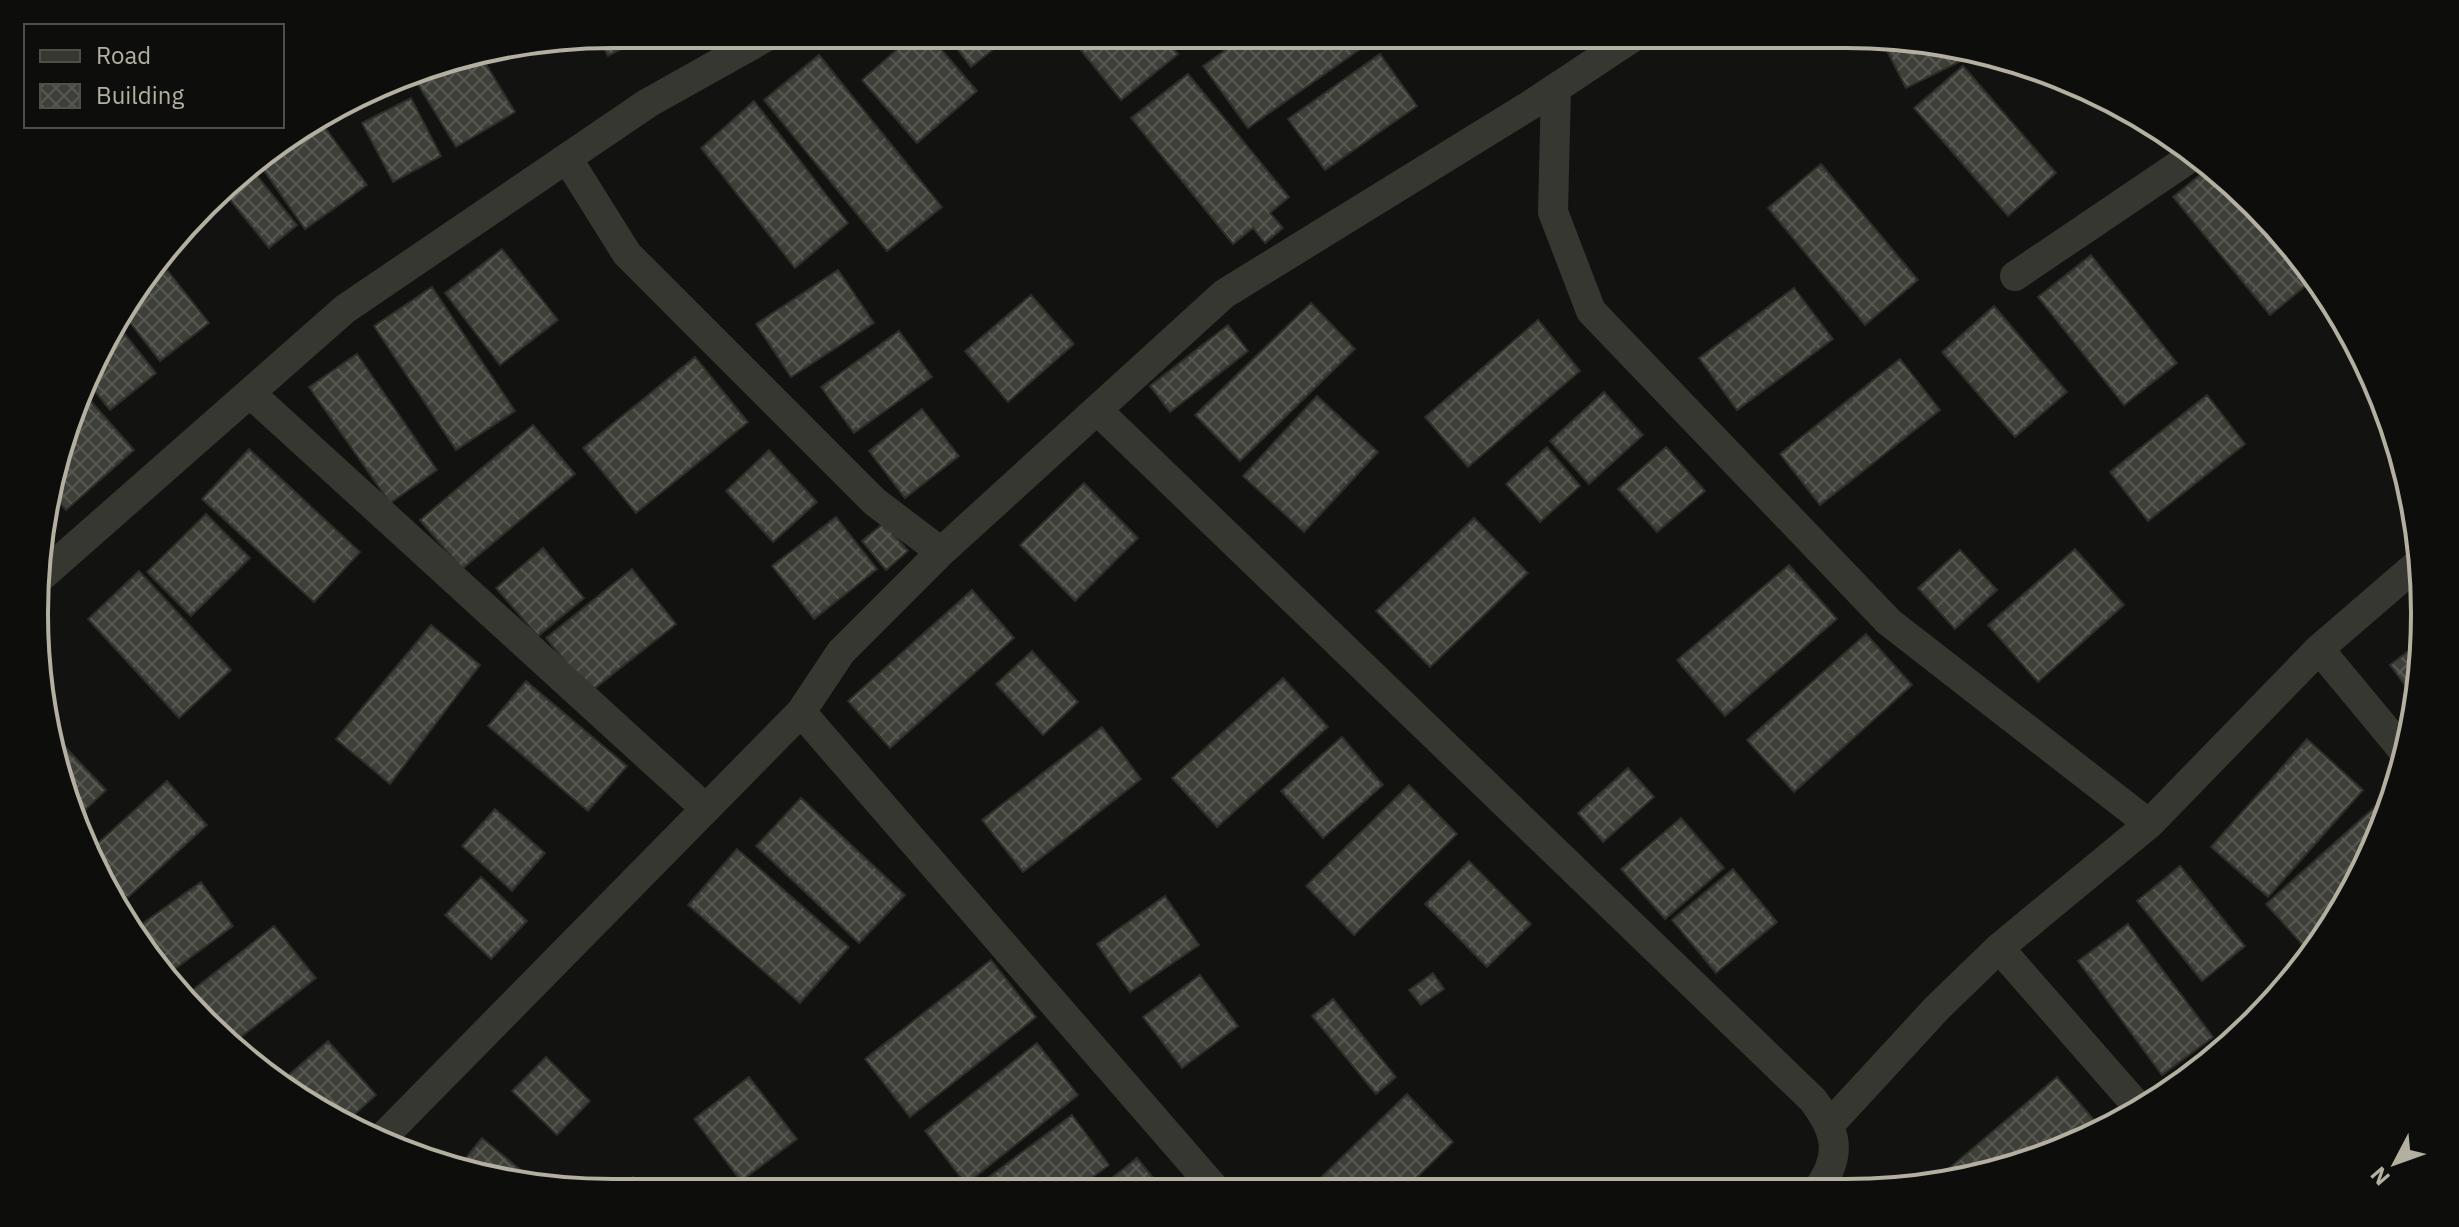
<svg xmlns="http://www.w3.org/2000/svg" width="2459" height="1227" viewBox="0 0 2459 1227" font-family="'IBM Plex Sans',sans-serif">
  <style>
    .building { fill: url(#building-cross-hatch); stroke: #2d2e2a; stroke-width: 2 }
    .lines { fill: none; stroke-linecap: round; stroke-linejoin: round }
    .street { stroke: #373731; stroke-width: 30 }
    .rim { fill: none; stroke: #b3b0a1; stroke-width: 4 }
  </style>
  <defs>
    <pattern id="building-cross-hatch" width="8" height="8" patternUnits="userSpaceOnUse" patternTransform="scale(2)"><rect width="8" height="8" fill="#3f3f3a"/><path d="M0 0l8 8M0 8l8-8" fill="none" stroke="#585853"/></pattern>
  </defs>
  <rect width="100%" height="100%" fill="#121210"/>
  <path class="building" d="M614,34H650L608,56L598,37Z
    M915,34H928L977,91L917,143L862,80Z
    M946,34H1012L971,67Z
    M1068,34L1162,35L1178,54L1121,100Z
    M1199,35H1226L1210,48Z
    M1247,35H1380L1248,128L1203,66Z
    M1879,35L1956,47L1963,60L1906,88Z
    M1380,54L1417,106L1325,170L1288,119Z
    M819,55L942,207L887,251L764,100Z
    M481,56L515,112L456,147L411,73L427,65Z
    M1963,66L2056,173L2008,216L1914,108Z
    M1188,74L1289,197L1270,213L1283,228L1265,243L1253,228L1233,244L1131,118Z
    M411,98L441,156L393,182L362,123Z
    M754,101L848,223L795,268L701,148Z
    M321,122L367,185L305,229L256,159Z
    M1821,164L1918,280L1865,325L1768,208Z
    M249,166L297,225L269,248L224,192Z
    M2211,166L2281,231L2315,278L2270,315L2173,197Z
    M502,249L558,320L500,365L445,293Z
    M2091,255L2177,363L2124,405L2038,297Z
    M160,261L209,323L160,361L121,311L131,292Z
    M838,270L874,323L791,377L756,324Z
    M432,287L515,411L456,450L374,326Z
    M1794,288L1833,339L1737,410L1699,358Z
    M1031,295L1074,344L1008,402L965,351Z
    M1311,303L1355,349L1240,461L1195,415Z
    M1994,306L2067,392L2015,437L1942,352Z
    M1538,320L1580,371L1468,467L1425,417Z
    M115,322L156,373L110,410L85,379Z
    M1228,325L1248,351L1170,412L1150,386Z
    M899,331L932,377L854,433L821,387Z
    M357,354L437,470L390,503L309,387Z
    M695,357L748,422L636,513L583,448Z
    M1900,359L1940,410L1820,505L1780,454Z
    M80,389L134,450L66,510L48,490Z
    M1604,392L1643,435L1589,484L1550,441Z
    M2207,395L2245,444L2148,521L2110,472Z
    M1317,396L1378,452L1304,532L1243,476Z
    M922,409L959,456L905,498L869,451Z
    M533,425L575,474L462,569L420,520Z
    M1547,447L1580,486L1540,522L1506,484Z
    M1666,447L1705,491L1657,532L1618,489Z
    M249,449L360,552L314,602L202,499Z
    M769,450L817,502L773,542L726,491Z
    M1084,483L1138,538L1075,601L1020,545Z
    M206,514L250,558L191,616L147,572Z
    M836,517L877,569L814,619L772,566Z
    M1474,518L1528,573L1430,667L1376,611Z
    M884,523L908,551L886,570L862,541Z
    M543,548L584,598L538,636L496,588Z
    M2075,549L2124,605L2038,682L1988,625Z
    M1960,550L1997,590L1955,629L1918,588Z
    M1789,565L1837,619L1725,716L1677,660Z
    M632,569L676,624L590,692L546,638Z
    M139,571L231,670L179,718L88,619Z
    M972,590L1014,638L890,748L848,701Z
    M431,625L480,665L390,784L336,739Z
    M1866,634L1912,685L1794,792L1747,740Z
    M2423,640L2424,651L2416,700L2390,665Z
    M1032,651L1078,702L1043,735L996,684Z
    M1283,678L1328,727L1217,827L1172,778Z
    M526,681L627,766L588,811L488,726Z
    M1102,727L1141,779L1023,872L982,820Z
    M53,734L106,790L78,817Z
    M1342,737L1383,785L1323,838L1281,791Z
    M2307,739L2363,790L2268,897L2211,847Z
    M1628,768L1654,797L1603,842L1578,813Z
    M167,781L207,825L127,898L88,852Z
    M1409,785L1457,834L1354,935L1306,886Z
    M801,798L905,895L859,943L756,846Z
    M2376,806L2385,817L2365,869L2310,953L2266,904Z
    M495,809L545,853L512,891L462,846Z
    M1681,818L1724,868L1665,919L1621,869Z
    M737,849L849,947L800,1003L688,905Z
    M1469,861L1531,924L1487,967L1425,904Z
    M2180,866L2245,946L2202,981L2137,901Z
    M1733,869L1777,922L1716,973L1672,920Z
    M481,877L527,921L491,959L445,915Z
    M201,882L233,926L172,971L139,926Z
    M1165,896L1199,945L1130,992L1097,944Z
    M2128,924L2213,1037L2162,1075L2078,961Z
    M274,926L316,978L232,1044L204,1024L185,996Z
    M991,960L1036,1017L910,1117L865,1059Z
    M1433,973L1444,989L1421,1005L1409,990Z
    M1200,975L1238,1026L1182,1068L1143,1017Z
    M1333,999L1396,1077L1376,1094L1312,1016Z
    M328,1041L376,1095L344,1124L283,1080Z
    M1037,1043L1078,1095L966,1184L925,1131Z
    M546,1057L590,1101L557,1135L512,1091Z
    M749,1077L797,1139L741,1181L694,1119Z
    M2057,1077L2101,1128L2032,1162L1935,1185L1933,1182Z
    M1407,1094L1453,1142L1404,1190H1308Z
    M1072,1115L1109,1165L1075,1190L993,1191L985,1180Z
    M482,1138L522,1171L513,1181L456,1170Z
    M1137,1158L1163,1190H1097Z
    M633,1177L646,1192H618Z"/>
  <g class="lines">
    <path class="street" d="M1556,88L1553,212L1591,311L1889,622L2149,824
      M567,158L627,254L875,502L941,552
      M2015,276L2197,153
      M250,393L706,809
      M1097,410L1813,1100C1837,1132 1842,1154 1819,1188
      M43,575L345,309L648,103L771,34
      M2319,649L2407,755
      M1999,948L2140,1109
      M1831,1123L1937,1008L1999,948L2149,824L2319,649L2421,561
      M379,1141L801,712
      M1216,1190L801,712L841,652L941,552L1224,294L1532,104L1636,35"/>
  </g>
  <path d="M0 0H2459V1227H0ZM613 48H1846A565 565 0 0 1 2411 613V614A565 565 0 0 1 1846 1179H613A565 565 0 0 1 48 614V613A565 565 0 0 1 613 48Z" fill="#0d0d0b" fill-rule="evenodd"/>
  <path class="rim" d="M613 48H1846A565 565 0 0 1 2411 613V614A565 565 0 0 1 1846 1179H613A565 565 0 0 1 48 614V613A565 565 0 0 1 613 48Z"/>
  <rect x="24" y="24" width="260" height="104" fill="#0d0d0b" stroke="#4f4e47" stroke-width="2"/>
  <rect x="40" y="50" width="40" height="12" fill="#373731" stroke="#4f4e47" stroke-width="2"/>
  <text x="96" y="64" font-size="24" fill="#b3b0a1">Road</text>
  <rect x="40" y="84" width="40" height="24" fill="url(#building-cross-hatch)" stroke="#4f4e47" stroke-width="2"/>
  <text x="96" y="104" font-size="24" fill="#b3b0a1">Building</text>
  <g transform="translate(2395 1163) rotate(229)" stroke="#0d0d0b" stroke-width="6" paint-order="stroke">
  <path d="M0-6L14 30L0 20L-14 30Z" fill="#b3b0a1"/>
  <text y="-12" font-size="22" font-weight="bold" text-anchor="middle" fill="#b3b0a1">N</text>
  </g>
</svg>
